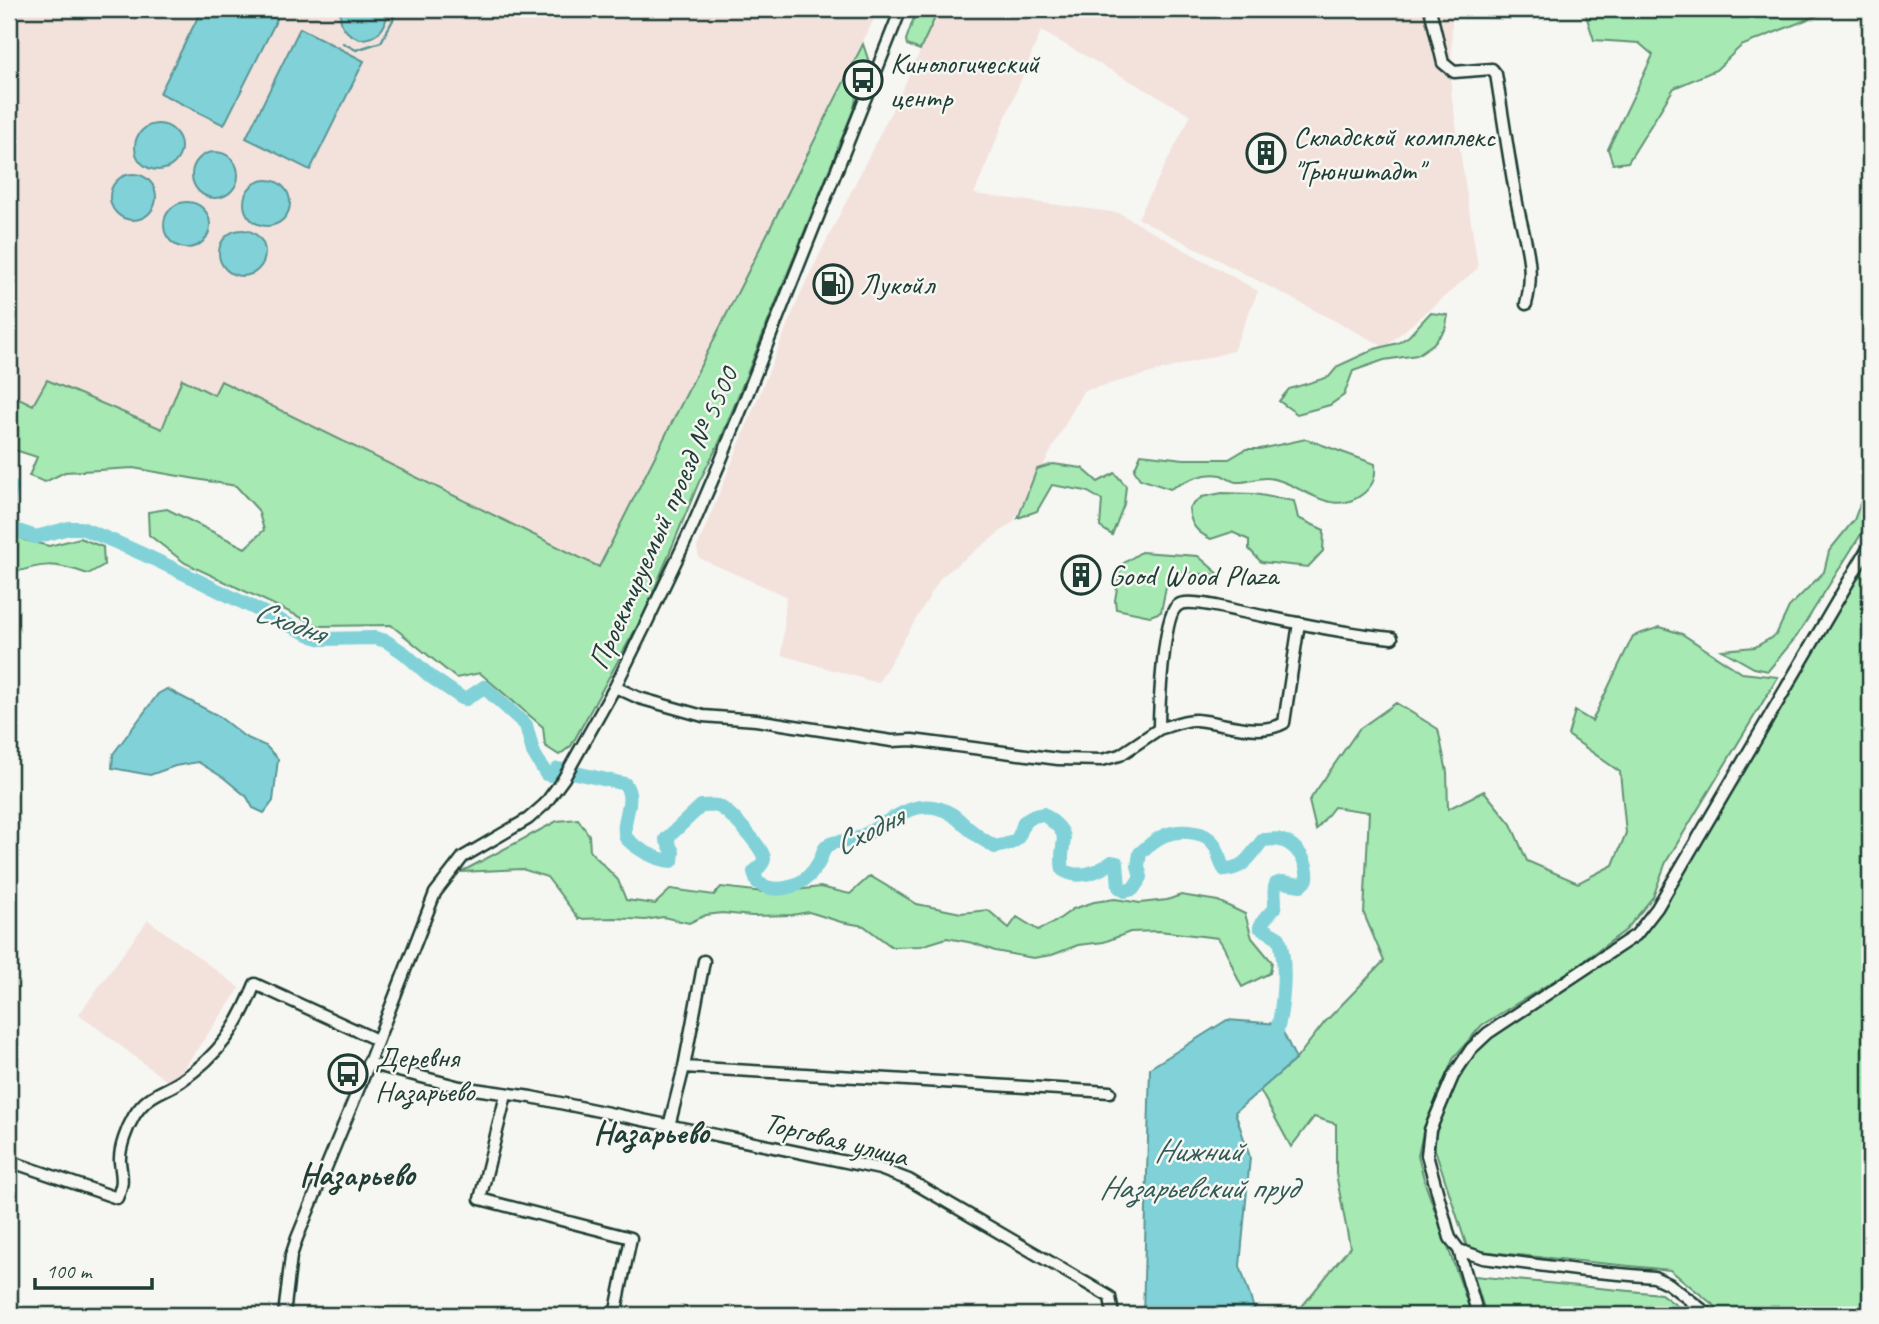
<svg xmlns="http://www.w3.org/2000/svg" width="1879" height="1324" viewBox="0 0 1879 1324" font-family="Caveat,sans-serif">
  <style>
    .built { fill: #f3e1dc }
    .green { fill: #a6e9b3; stroke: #629374; stroke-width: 2 }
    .water { fill: #81d2d8; stroke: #5a9696; stroke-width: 2 }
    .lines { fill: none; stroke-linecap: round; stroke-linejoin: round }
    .stream { stroke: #5a9696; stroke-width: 2.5 }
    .river { stroke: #81d2d8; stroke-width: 14 }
    .minor-casing { stroke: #1f3d34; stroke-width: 15 }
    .minor { stroke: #f6f6f2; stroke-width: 10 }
    .labels { text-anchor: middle; stroke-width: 5; stroke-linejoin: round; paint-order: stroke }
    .poi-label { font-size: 30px; fill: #1f3d34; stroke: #f6f6f2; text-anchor: start }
    .street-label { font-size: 30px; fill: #1f3d34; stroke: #f6f6f2 }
    .water-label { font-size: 32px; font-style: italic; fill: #335b55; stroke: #f6f6f2 }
    .neighbourhood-label { font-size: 32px; font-weight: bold; fill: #1f3d34; stroke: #f6f6f2 }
  </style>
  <rect width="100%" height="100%" fill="#f6f6f2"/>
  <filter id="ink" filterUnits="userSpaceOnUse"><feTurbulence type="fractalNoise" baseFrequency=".0143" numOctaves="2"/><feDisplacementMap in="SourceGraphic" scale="14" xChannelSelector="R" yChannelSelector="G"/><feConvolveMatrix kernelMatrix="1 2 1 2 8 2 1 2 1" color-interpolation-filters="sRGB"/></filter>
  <g filter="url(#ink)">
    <path class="built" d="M9,9H874L878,11L599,568L222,381L214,395L162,429L47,380L33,405L9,393V271L19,250L9,244Z
      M940,9H1452L1451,92L1478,268L1385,347L1138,218L1191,115L1041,31L974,194L1119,213L1258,291L1233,351L1083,391L1013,522L941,577L878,683L782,655L786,596L699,558L697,548L801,292L903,88Z
      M148,920L240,988L172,1085L79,1014Z"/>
    <path class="green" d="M917,9H939L920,50L907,45L906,40Z
      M1584,9H1824L1821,14L1741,46L1716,70L1674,88L1628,162L1613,164L1608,149L1653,55L1639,43L1594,40Z
      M863,44L869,62L859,84L854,108L720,441L699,482L645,612L571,746L559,755L545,746L543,727L480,673L456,678L391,625L319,626L185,563L149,535L148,512L167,509L245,548L264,530L258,510L236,486L133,468L65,472L45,482L29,476L37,457L9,448V393L33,405L47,380L162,429L182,379L214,395L221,381L599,567Z
      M1430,313L1448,315L1445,330L1433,344L1417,355L1384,360L1353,371L1344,395L1330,405L1297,414L1279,401L1289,389L1329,377L1338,366L1375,349L1398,343L1409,336Z
      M1306,439L1375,464C1376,477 1374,484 1364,493C1331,521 1300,481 1268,478C1258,477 1247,483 1236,482C1231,481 1226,477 1221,475C1205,471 1184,482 1170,489L1140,479L1134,470L1141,454L1184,459H1229L1246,449H1260Z
      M1053,464L1082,468L1098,482L1115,473L1126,486L1124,504L1112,535L1100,527L1102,500L1086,491L1052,485L1037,511L1018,518L1037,469Z
      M1870,490V520L1797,636L1768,671L1754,668L1722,650L1755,647L1776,635L1789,607L1824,572L1829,551L1854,520L1863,496Z
      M1222,493L1254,494L1294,501L1298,518L1324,530L1323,551L1308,567L1261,562L1249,549V540L1232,532L1211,539C1196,532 1190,524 1189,508L1202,497Z
      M9,531L24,540L49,546L80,538L103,547L104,565L88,574C53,562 44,563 9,574Z
      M1870,550V1315H1726L1670,1270L1468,1250L1432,1140L1446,1096L1481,1041L1644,935Z
      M1141,552L1198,556L1220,575L1169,572L1161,612L1150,616L1116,609L1115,600L1121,565Z
      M1660,627L1682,634L1742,673L1778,677L1666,862L1653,897L1626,930L1573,969L1482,1025L1454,1057L1424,1127L1418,1156L1425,1183L1472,1315H1295L1350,1247L1336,1174V1124L1314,1117L1291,1147L1260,1090L1296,1059L1325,1022L1384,961L1364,914L1369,812L1334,807L1316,830L1309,801L1359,729L1396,703L1438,729L1447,772L1448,809L1484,791L1511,824L1527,861L1578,883L1613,865L1626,833L1620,772L1568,735L1575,711L1592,721L1633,636Z
      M578,819L589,835L590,851L618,880L626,900L655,904L671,889L714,895L721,887L772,893L820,887L850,894L870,876L917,904L961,913L988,910L1009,928L1017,917L1038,930L1055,922L1073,909L1094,902L1115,899L1140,903L1167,900L1181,895L1218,901L1245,914L1252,938L1272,962L1270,973L1242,987C1232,969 1230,954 1218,938L1159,931L1130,932L1104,942L1078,945L1052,955L1033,958L995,951L973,943L947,938L921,946L892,947L864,926L841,922L809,912L792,915L752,916L722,913L706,915L689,923L663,917L645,920L615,918L579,919L547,877L522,869L461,872L557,821Z
      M1474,1276L1661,1294L1689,1315H1486Z"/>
    <path class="water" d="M202,9H258L277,19L224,125L160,93Z
      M341,9H386C389,27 377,39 360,39C345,34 338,24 341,9Z
      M300,28L364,61L310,170L246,138Z
      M135 147a23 23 0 1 1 46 0a23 23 0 1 1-46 0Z
      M192 175a23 23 0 1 1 46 0a23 23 0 1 1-46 0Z
      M110 197a23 23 0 1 1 46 0a23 23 0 1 1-46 0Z
      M244 203a23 23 0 1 1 46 0a23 23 0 1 1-46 0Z
      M164 225a23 23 0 1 1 46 0a23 23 0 1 1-46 0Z
      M219 253a23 23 0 1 1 46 0a23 23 0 1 1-46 0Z
      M167,689L217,715L245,737L266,746L278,759L273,801L264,813L253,808L247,797L224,778L198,762L175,766L150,775L112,768L113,754L158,694Z
      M1227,1020L1279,1024L1296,1059L1235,1112L1250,1157L1240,1266L1256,1315H1143L1150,1068Z"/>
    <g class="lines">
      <path class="stream" d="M343,43L356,50L381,42L394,18L391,9"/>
      <path class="river" d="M9,484L11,486L9,500
        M9,501V525L12,529L36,537L69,528H81C162,559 237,602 315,637L322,639L375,638L386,641L404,653L431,677L462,698L466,699L484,687L526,725L533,752L546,774L550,775L558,769L625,784C637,802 620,819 626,838C637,849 656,860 672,861L673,852L666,839L701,806C707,806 713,805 718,806C728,810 764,848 764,859C763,865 758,868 754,872L757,882C779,897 807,885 819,862C823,855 822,848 830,844C837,840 848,843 856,839C883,828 908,800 938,808C954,812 961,823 973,832C979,838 988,842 995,847C1016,842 1018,843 1024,822L1034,816L1043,814C1078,839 1057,838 1063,870C1078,880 1099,872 1112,862L1117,863L1119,887L1125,891L1133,889L1141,877L1138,866L1140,853C1157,837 1171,828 1195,833C1203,834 1209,837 1214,844C1220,852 1218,861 1225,870C1246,868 1250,855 1263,840C1268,840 1275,838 1280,840C1297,844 1309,863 1307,879L1301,885L1282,882L1276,884C1272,892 1277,900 1274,908C1270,915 1263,918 1260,927L1279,938C1288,965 1283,1014 1274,1041"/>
      <g class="minor-casing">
        <path id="minor" d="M1430,9L1443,63L1454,72L1492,69L1496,74C1503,117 1509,160 1517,203C1524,239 1536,266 1526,304
          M615,687L639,698L703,716L756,720L892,741L912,740L1058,759L1102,760L1120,755L1159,729C1159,709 1163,619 1176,607C1178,605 1182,603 1185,603C1201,601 1227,609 1243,612C1293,622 1342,633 1392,638
          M1159,729C1170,726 1185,719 1196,720C1223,722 1259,737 1284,723L1299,623
          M368,1063L460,1087L531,1097L880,1169L909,1180L1110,1297L1113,1315
          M684,1067L1110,1092
          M506,1095L480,1199L631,1238L615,1315
          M669,1126L684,1067L704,961
          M9,1161L117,1198C124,1182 122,1179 120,1162C119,1148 127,1128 134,1116C148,1093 163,1093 181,1081C219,1055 238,1027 255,984L377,1040
          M1459,1250L1483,1258L1585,1271L1654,1277L1669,1284L1709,1315
          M284,1315L291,1256L297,1238L363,1078L435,893L463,857L528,819L545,804L564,778L615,687L646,624L694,523L719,465L901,9
          M1478,1315L1459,1250L1450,1238L1427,1155L1430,1130L1453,1076L1471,1049L1488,1033L1636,935L1657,908L1870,545"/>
      </g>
      <use href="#minor" class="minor"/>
    </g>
  </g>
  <defs>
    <g id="bus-ring" transform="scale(2.0125)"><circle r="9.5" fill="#f6f6f2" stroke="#1f3d34" stroke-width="1.5"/><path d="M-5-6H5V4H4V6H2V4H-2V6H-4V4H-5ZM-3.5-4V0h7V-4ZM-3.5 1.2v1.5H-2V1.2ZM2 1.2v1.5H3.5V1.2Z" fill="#1f3d34"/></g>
    <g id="building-ring" transform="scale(2.0125)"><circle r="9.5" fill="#f6f6f2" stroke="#1f3d34" stroke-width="1.5"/><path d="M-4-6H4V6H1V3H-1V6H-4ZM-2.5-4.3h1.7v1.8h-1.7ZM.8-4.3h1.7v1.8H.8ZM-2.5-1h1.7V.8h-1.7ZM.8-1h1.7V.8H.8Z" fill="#1f3d34"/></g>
    <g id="fuel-ring" transform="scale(2.0125)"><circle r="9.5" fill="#f6f6f2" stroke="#1f3d34" stroke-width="1.5"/><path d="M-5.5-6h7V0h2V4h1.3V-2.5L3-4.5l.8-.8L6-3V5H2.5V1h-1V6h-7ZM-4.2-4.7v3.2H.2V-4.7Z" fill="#1f3d34"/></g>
  </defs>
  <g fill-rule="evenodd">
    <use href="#bus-ring" x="863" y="80"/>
    <use href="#building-ring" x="1266" y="153"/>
    <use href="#fuel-ring" x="833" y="284"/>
    <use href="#building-ring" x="1081" y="575"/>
    <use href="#bus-ring" x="348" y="1074"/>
  </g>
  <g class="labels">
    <g class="poi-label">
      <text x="890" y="73">Кинологический<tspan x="890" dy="34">центр</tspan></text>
      <text x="1293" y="146">Складской комплекс<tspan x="1293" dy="34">"Грюнштадт"</tspan></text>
      <text x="860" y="294">Лукойл</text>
      <text x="1108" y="585">Good Wood Plaza</text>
      <text x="375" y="1067">Деревня<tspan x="375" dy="34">Назарьево</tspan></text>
    </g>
    <g class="street-label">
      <text transform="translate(663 518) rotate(-66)" y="10">Проектируемый проезд № 5500</text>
      <text transform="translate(836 1139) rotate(14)" y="10">Торговая улица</text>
    </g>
    <g class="water-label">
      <text transform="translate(290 621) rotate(20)" y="11">Сходня</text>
      <text transform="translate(868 830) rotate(-26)" y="11">Сходня</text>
      <text x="1198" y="1161">Нижний<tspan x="1198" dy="37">Назарьевский пруд</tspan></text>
    </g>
    <g class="neighbourhood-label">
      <text x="651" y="1143">Назарьево</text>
      <text x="357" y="1185">Назарьево</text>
    </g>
  </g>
  <rect width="1879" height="1324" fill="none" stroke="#f6f6f2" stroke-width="35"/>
  <rect x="18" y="18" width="1844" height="1289" fill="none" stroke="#1f3d34" stroke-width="2.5" filter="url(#ink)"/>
  <path d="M35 1278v10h117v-10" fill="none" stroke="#1f3d34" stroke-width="3.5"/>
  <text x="46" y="1278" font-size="21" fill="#1f3d34" stroke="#f6f6f2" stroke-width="5" paint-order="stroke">100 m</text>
</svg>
